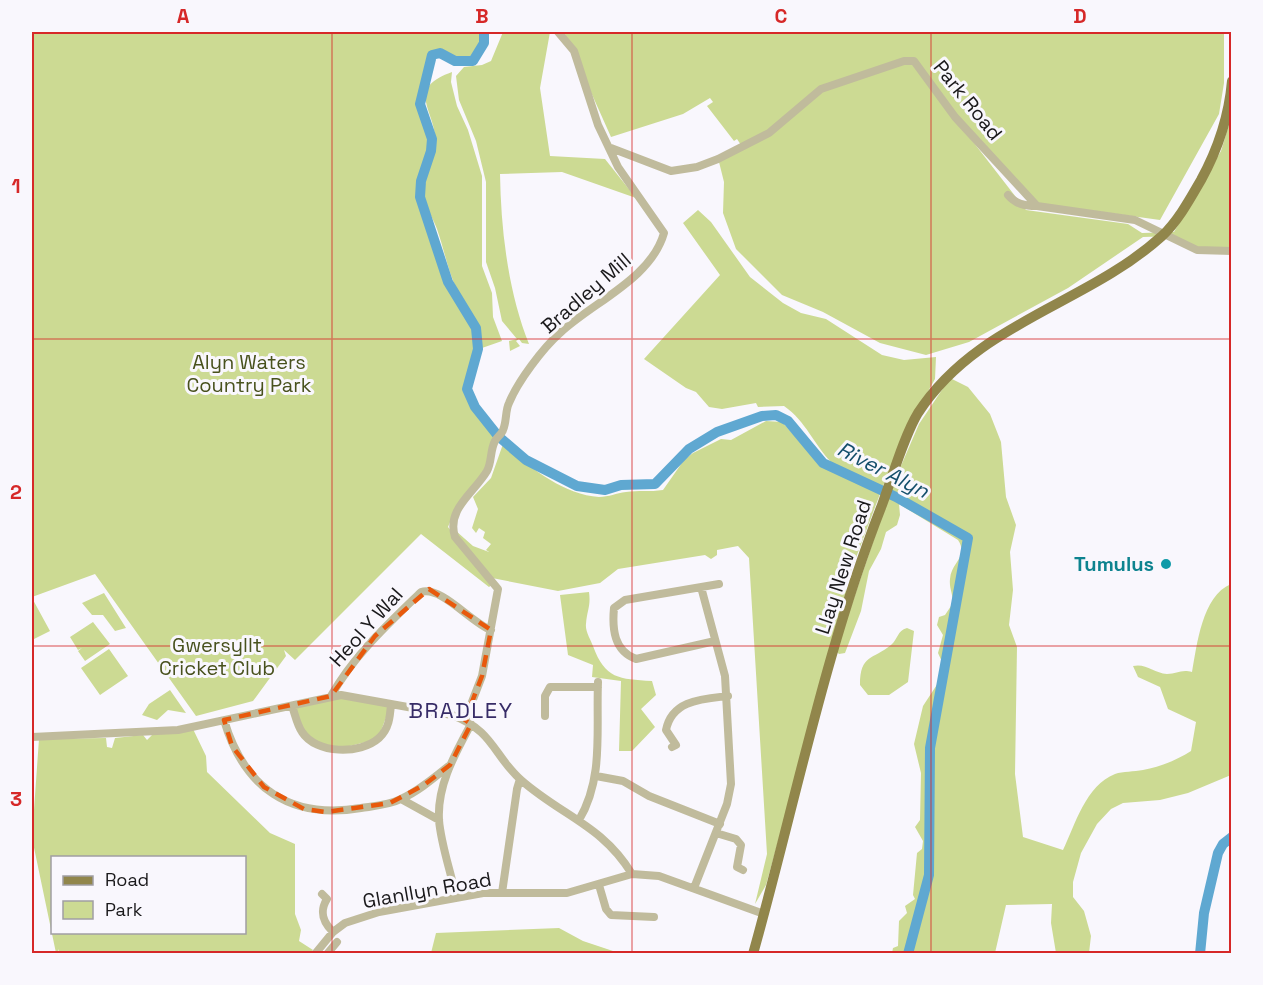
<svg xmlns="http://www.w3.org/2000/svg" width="1263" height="985" viewBox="0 0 1263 985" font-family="'Space Grotesk',sans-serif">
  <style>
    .green { fill: #ccda93; fill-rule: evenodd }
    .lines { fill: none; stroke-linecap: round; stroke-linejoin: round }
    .river { stroke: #5fa8d1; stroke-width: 10 }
    .minor { stroke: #c0bb9c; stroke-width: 8 }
    .major { stroke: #91864b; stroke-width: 10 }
    .marked { fill: none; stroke: #e8590c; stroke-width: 4.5; stroke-dasharray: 12 8; stroke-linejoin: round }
    .grid { fill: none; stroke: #d62828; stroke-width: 1.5; stroke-opacity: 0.55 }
    .culture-dot { fill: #0f9aa8; stroke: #f9f7fd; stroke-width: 2 }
    .labels { text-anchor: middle; stroke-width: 6; stroke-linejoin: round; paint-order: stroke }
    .street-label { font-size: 20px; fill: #1a191b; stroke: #f9f7fd }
    .park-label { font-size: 20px; fill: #48511d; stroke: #f9f7fd }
    .culture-label { font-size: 20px; font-weight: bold; fill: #0d838f; stroke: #f9f7fd; text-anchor: end }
    .water-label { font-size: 21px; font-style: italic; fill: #154f6b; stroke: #f9f7fd }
    .quarter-label { font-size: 22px; letter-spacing: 1.5px; fill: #372c67; stroke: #f9f7fd }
    .neatline { fill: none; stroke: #d62828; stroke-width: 2 }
    .grid-label { font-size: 20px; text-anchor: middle; font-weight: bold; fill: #d62828 }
  </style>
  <rect width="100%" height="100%" fill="#f9f7fd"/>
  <path class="green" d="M32,32H484V43L473,61H455L440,53L432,55L420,104L432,139L431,151L421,181L420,197L448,282L476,328L478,349L467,389L475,407L498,436L488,467L457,505L448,527L493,584L489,587L421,534L295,660L284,650L286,656L253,701L196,716L95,574L32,597Z
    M503,32H550L540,88L550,156L605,159L636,198L562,172L500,174C501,231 508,291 529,344L522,343L519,339L516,341L520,346L510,351L509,341L517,339L502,321L495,288L486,262V182L476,141L459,100L456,76L464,67L482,65L491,61Z
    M564,32H1224V83L1219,114L1160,220L1038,203L956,115L913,57L912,63L1026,210L1128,224L1142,233L1174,232L1221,151L1231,118V250L1197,248L1174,236L1143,237L1068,288L969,342L926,355L880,343L823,312L782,295L736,249L723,213L724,182L718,158L741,145L737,139L734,141L707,106L713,102L710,98L683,114L611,137Z
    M452,72L451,82L457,106L468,130L482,176V266L492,293L493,317L502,341L482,348C478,315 468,316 457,290C448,271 444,249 437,229C434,220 428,212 426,203C420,181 434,162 435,140C436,111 404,89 452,72Z
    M698,210L711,222L750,277L783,303L801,313L826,319L882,355L904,360L936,357L935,379L904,434L883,486C867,480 846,475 832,463C814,445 806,421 784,406L758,407L756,403L722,409L709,407L696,392L686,388L644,359L720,275L683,223Z
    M950,378L968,387L990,414L1001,442L1006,497L1016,525L1010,552L1013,590L1009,625L1017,647L1015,774L1023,837L1063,850C1075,825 1086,785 1115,774C1123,771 1134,772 1143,770C1160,767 1177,760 1191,751L1196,722L1168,709L1160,687L1138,677L1133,666C1146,663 1154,673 1167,674C1177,674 1181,669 1192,672C1197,645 1202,596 1231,584V775L1188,793L1160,800L1123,803L1111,809L1097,824L1081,853L1073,882V897L1084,911L1091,936L1089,953H1056L1051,923L1052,904L1006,905L995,953H892L893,948L898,946L899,921L907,913L905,906L915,899L913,895L917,853L922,849L923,841L915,827L920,820L921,773L914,744L923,706L940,680L943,664L938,653L943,635L937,625L939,617L945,615L953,603C953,594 949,588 950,579C951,562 969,557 958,540L899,504L900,515L897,525L886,532L881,549L869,571L861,611L845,653L839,654L836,651L891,489L919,424Z
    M766,421L782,422L824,468L880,494L851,571L848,574L841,571L838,575L847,593L766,885L755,904L767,854L749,558L738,546L717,550V555L711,559L705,555L618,569L600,583L558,591L492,578L456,536V531L473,546L489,552L486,550L491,544L483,538L485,532L479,528L476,533L472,528L478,509L473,497L491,478L503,444C528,466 563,495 599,497C609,497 616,493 626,492C638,490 650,492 663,490L684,460L693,453L721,439L731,440Z
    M589,592C591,606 587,610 586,624C585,631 591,640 593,646C605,679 619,679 652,681L656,695L641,709L655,727L632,751H619L621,681L592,677L593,665L568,655L560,595Z
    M104,593L126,628L115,631L103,615H92L82,603Z
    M32,598L50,631L32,640Z
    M93,622L110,644L85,661L78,651L82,648L78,650L70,637Z
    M907,628L914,631L908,682L889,695H868L860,685C860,654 873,660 891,645C898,639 897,631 907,628Z
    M109,649L128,676L100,695L81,668Z
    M170,690L186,713L168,710L157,720L142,715L149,704Z
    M331,696L391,704L378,739L334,750L302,734L292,706Z
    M193,729L206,756L207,772L270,833L295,844V914L301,930L299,941L313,950L311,953L61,954L58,949L59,953H56L32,838L39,739L106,738L107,747L112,748L115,738L143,735L147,740L152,735ZM52,858H244V932H52Z
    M559,928L583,941L619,953H431L436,933Z"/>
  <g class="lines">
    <path class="river" d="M484,32V43L473,61H455L440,53L432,55L420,104L432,139L431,151L421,181L420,197L448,282L476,328L478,349L467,389L475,407L498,436L526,460L577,486L605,490L621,485L655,484L689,449L717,432L762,416L776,415L788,421L823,463L896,497L968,538L930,748L929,875L908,954
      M1200,954L1204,913L1218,853L1223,844L1232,837"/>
    <path class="minor" d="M611,148L671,171L697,167L718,159L769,133L821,89L904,61H914L955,117L1037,206L1135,220L1197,250L1232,251
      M1008,195C1016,204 1024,206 1037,206
      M715,641L636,659C614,651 612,629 614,608L625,600L719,584
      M331,696C354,655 388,624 421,592C442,586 470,622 491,630
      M292,706C295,714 297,725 302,732C316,754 360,755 379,738C389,729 390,717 391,704
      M545,716V696L550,687H598
      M224,720C244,788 290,820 361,808C374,806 389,805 401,799C419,791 435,777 450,765
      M465,720L482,676L498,589L455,537C446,509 474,493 487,471C492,462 490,450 495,441C497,437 502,434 503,430C507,421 505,411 509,403C518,381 543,348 560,333C593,302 651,279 664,233L618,167L598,125L574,51L558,32
      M32,737L178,730L341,695L452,715C494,731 493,755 521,780C562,816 602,825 632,874
      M672,747L676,745L666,730C672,700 702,699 728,696
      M596,776L623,781L649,796L720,824
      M401,799L439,820
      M579,820C604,778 596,730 598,682
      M716,833L736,839L741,845L737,867L743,870
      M599,885L606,909L611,915L654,917
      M694,888L727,804L731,784L725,676L701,587
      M502,893L517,789L520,779
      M322,894L327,899C319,912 323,922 333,932
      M456,897C451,872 441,845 439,820C437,785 455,754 471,724
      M315,954L333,932L345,923L379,912L483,893H567L632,874L659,876L764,914
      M327,954L337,942"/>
    <path class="major" d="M753,954C795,804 825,650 882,505C892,478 904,436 918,413C977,322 1086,305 1162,236C1178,221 1190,199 1201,180C1218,149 1229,116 1232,81"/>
  </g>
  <path class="marked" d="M429,589L491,630L482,676L465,720L471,724L450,765L424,785L390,803L326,812L304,809L264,787L232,746L224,720L331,696L375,636Z"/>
  <path class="grid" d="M332,32V954M632,32V954M931,32V954M32,339H1232M32,646H1232"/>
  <circle class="culture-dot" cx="1166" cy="564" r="6"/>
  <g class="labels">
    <g class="street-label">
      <text transform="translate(968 100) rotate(51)" y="7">Park Road</text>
      <text transform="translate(586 293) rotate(-41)" y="7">Bradley Mill</text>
      <text transform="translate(843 567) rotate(-72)" y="7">Llay New Road</text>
      <text transform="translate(366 627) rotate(-48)" y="7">Heol Y Wal</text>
      <text transform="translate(427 890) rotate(-10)" y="7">Glanllyn Road</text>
    </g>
    <g class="park-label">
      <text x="249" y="369">Alyn Waters<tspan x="249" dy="23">Country Park</tspan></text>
      <text x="217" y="652">Gwersyllt<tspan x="217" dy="23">Cricket Club</tspan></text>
    </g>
    <g class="culture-label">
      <text x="1154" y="571">Tumulus</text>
    </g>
    <g class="water-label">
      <text transform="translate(883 470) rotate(27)" y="7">River Alyn</text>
    </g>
    <g class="quarter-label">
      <text x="461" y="718">BRADLEY</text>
    </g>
  </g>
  <rect width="1263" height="985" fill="none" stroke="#f9f7fd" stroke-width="66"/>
  <rect x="51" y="856" width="195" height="78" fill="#f9f7fd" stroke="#a09ea3" stroke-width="1.5"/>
  <rect x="63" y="876" width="30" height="9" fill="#91864b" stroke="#a09ea3" stroke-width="1.5"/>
  <text x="105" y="886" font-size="18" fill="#1a191b">Road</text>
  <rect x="63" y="901" width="30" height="18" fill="#ccda93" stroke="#a09ea3" stroke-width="1.5"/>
  <text x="105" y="916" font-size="18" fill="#1a191b">Park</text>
  <rect x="33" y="33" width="1197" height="919" class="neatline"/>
  <g class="grid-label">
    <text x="183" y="23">A</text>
    <text x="482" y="23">B</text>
    <text x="781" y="23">C</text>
    <text x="1080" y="23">D</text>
    <text x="16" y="193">1</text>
    <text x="16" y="499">2</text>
    <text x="16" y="806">3</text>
  </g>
</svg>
